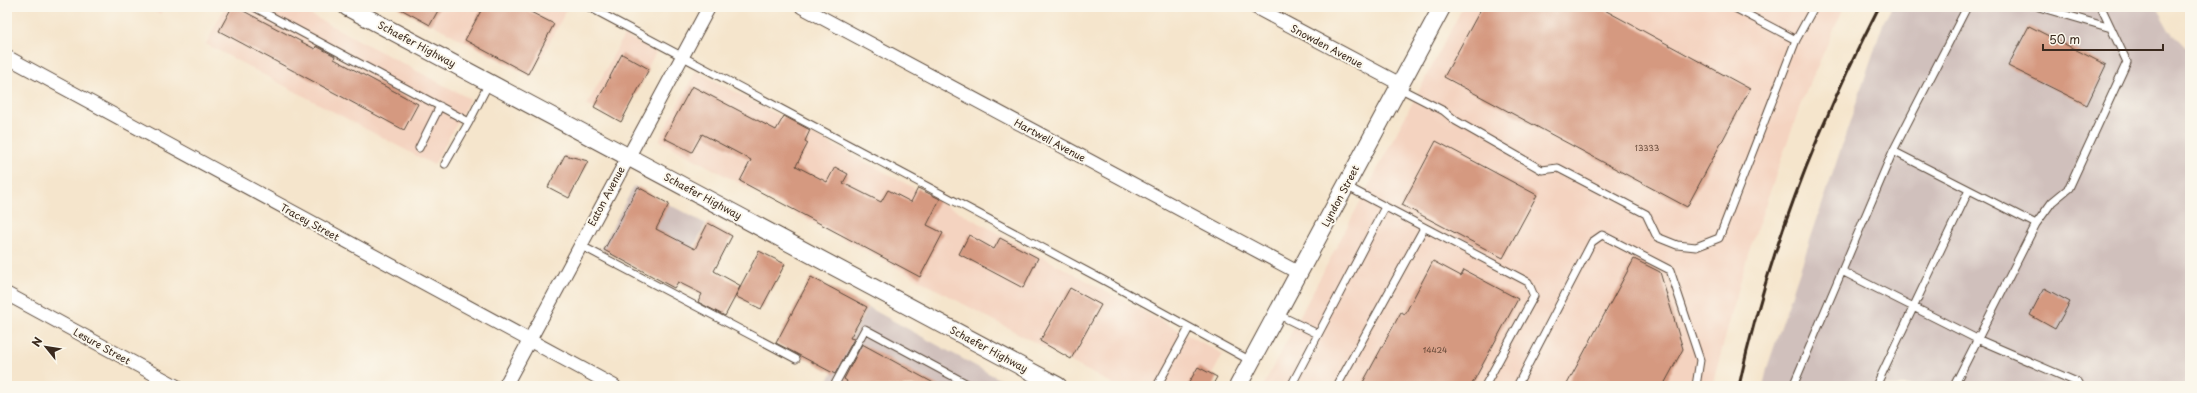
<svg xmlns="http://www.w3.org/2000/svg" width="2197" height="393" viewBox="0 0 2197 393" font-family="'Playpen Sans',sans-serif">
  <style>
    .built { fill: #f4d3c0 }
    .industrial { fill: #d0c0bc }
    .building { fill: #d59980 }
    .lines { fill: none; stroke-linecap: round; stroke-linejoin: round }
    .service-casing { stroke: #574638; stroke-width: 9 }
    .minor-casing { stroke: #574638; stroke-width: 15 }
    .tertiary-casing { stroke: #574638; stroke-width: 19 }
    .service { stroke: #fff; stroke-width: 7 }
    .minor { stroke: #fff; stroke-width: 13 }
    .tertiary { stroke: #fff; stroke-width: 17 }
    .rail { stroke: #3b2a1e; stroke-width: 3 }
    .labels { text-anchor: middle; stroke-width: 4; stroke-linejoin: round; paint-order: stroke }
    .number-label { font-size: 8px; fill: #624636 }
    .street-label { font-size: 10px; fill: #3b2a1e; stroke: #fbf7ec }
  </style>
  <rect width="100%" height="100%" fill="#fbf7ec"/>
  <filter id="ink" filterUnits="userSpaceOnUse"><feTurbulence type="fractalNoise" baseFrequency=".025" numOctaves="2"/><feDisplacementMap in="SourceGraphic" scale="8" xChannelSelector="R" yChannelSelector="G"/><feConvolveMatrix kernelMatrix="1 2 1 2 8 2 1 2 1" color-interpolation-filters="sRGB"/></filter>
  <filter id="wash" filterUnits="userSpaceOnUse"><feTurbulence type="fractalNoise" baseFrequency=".012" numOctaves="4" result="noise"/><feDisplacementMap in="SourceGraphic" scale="16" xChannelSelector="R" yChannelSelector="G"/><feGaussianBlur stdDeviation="0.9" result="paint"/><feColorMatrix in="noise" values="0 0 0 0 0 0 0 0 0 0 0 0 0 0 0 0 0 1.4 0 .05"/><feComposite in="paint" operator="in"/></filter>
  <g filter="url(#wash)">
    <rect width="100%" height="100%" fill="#f5e5cc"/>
    <path class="built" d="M146,7H164L160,14Z
      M225,7H296L470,99L434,165L206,44Z
      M400,7H568L531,77Z
      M1463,7H1844L1801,103L1748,254L1712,386H1263Z
      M624,35L656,52L618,122L587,105Z
      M696,71L1223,354L1206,386H1116L659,140Z"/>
    <path class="industrial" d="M1892,7H2156L2169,30L2190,52V386H1763L1768,365L1884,21Z
      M634,186L706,224L673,287L601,249Z
      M868,307L1012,386H825Z"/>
    <g id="blocks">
      <path class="building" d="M232,7H236L315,49L316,46L335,56L334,59L418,104L404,130L219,31Z
        M397,7H440L430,25Z
        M483,7H521L554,24L528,74L465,40Z
        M1482,7H1599L1750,89L1687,207L1444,77Z
        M2029,26L2106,65L2087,105L2008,66Z
        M622,54L649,69L621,122L594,107Z
        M692,86L776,130L784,116L810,130L805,141L808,143L796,166L827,182L835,167L848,174L843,183L881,202L888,190L911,202L918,188L940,199L927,225L943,233L920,277L740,181L751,160L702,134L692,152L664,138Z
        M1436,141L1537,195L1503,258L1402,205Z
        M565,155L588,161L569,198L548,187Z
        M638,187L669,204L656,229L695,249L708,223L732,236L714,271L741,286L725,316L698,302L702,294L678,282L674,288L604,250Z
        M969,235L994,249L1000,238L1038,258L1023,288L959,254Z
        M759,251L785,264L761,309L735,296Z
        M1634,259L1660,272L1683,349L1663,386H1566Z
        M1433,261L1461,276L1464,270L1518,299L1471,386H1361L1401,312L1405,314Z
        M811,277L867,307L850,338L854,339L835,374L776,343Z
        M1070,288L1101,305L1071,359L1040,341Z
        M2044,288L2070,302L2055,329L2030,315Z
        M862,344L886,357L939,386H845L847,381L844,379Z
        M1198,367L1217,377L1212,386H1187Z"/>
    </g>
  </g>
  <g filter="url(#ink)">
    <use href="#blocks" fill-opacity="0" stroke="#574638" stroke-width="1"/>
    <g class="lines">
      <g class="service-casing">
        <path id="service" d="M254,7L469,122L489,83
          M589,7L1105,281L1251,361
          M1733,7L1796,40
          M2039,7L2111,28
          M1399,88L1444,111L1456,121L1542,170L1558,168L1646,214L1657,237L1677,245L1696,247L1719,238L1796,40L1814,7
          M419,148L440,106
          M1893,151L1967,7
          M445,164L469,122
          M1346,186L1528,282L1534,296L1485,386
          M2036,224L2052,202L2069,188L2127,62L2101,7
          M580,245L796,359
          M1842,271L1977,339L2079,383L2077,386
          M1277,314L1318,334
          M834,386L865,329L971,386
          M1157,386L1189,328
          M1291,386L1385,207
          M1337,386L1424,228
          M1517,386L1592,242L1602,235L1670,270L1700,360L1696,386
          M1793,386L1893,151L2036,224L1954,386
          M1876,386L1969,190"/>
      </g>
      <g class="minor-casing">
        <path id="minor" d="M802,7L1299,273
          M1255,7L1400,84
          M7,57L614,386
          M7,294L176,386
          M505,386L709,7"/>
      </g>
      <g class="tertiary-casing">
        <path id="tertiary" d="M347,7L1058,386
          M1238,386L1442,7"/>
      </g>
      <use href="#service" class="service"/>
      <use href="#minor" class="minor"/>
      <use href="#tertiary" class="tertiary"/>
      <path class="rail" d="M1739,386C1767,255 1818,126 1879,7"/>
    </g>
  </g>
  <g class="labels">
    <g class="number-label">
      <text x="1647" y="151">13333</text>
      <text x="1435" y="353">14424</text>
    </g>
    <g class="street-label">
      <text transform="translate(417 44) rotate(28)" y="4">Schaefer Highway</text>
      <text transform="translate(1327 46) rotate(28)" y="4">Snowden Avenue</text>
      <text transform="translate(1050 140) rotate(28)" y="4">Hartwell Avenue</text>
      <text transform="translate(606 196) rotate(-62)" y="4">Eaton Avenue</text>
      <text transform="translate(703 196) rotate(28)" y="4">Schaefer Highway</text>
      <text transform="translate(1340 196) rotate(-62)" y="4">Lyndon Street</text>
      <text transform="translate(310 222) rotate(29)" y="4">Tracey Street</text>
      <text transform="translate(102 346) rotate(29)" y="4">Lesure Street</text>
      <text transform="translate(989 349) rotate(28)" y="4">Schaefer Highway</text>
    </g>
  </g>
  <rect width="2197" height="393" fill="none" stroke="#fbf7ec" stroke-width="24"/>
  <g transform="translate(46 347) rotate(300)" stroke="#fbf7ec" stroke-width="3" paint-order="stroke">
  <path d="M0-3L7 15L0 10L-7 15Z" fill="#3b2a1e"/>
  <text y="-6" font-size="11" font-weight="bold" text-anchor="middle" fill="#3b2a1e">N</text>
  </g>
  <path d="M2043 44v6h120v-6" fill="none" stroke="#3b2a1e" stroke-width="2"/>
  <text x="2049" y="44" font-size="12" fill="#3b2a1e" stroke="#fbf7ec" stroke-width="3" paint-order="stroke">50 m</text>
</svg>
